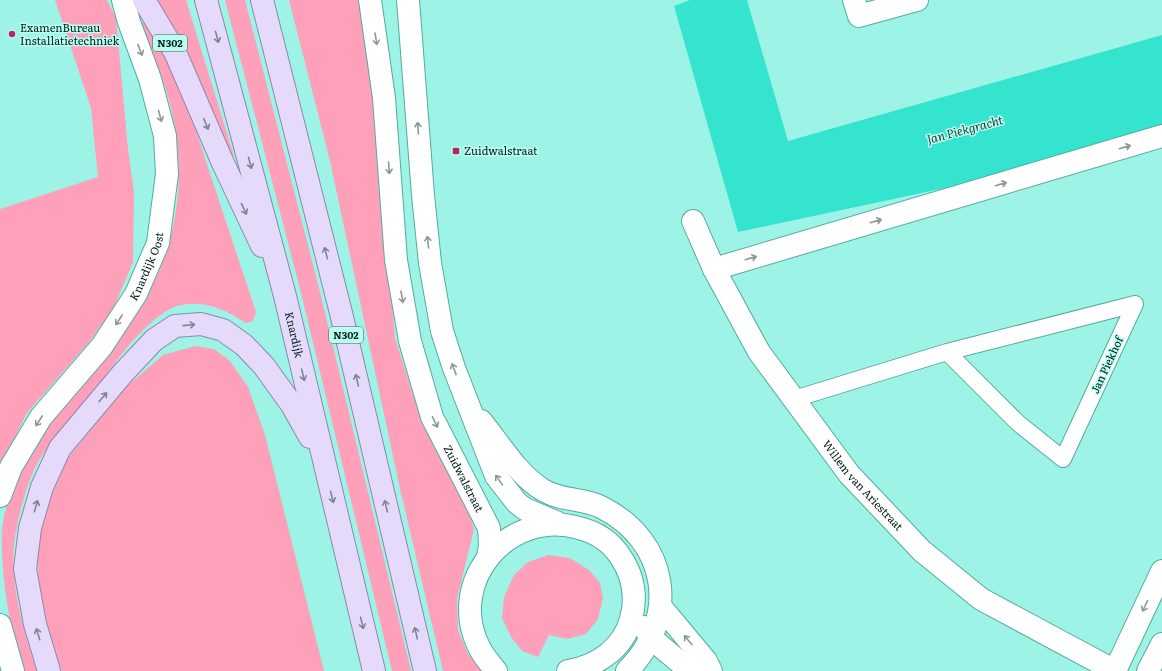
<svg xmlns="http://www.w3.org/2000/svg" width="1162" height="671" viewBox="0 0 1162 671" font-family="Literata,serif">
  <style>
    .green { fill: #ffa0ba }
    .water { fill: #34e4cf }
    .lines { fill: none; stroke-linecap: round; stroke-linejoin: round }
    .service-casing { stroke: #54ab9e; stroke-width: 18 }
    .minor-casing { stroke: #54ab9e; stroke-width: 24 }
    .tertiary-casing { stroke: #54ab9e; stroke-width: 24 }
    .primary-casing { stroke: #8b88aa; stroke-width: 24 }
    .service { stroke: #fff; stroke-width: 16 }
    .minor { stroke: #fff; stroke-width: 22 }
    .tertiary { stroke: #fff; stroke-width: 22 }
    .primary { stroke: #e6dafb; stroke-width: 22 }
    .oneway { stroke: #7f8495 }
    .oneway2 { stroke: #8d9997 }
    .poi-dot { fill: #b4275f; stroke: #bafef2; stroke-width: 1.5 }
    .labels { text-anchor: middle; stroke-width: 3; stroke-linejoin: round; paint-order: stroke }
    .shield { fill: #bafef2; stroke: #386059; stroke-width: 1 }
    .shield-label { font-size: 10px; font-weight: bold; fill: #011c18 }
    .poi-label { font-size: 11px; fill: #011c18; stroke: #bafef2; text-anchor: start }
    .street-label { font-size: 11px; fill: #011c18; stroke: #bafef2 }
    .water-label { font-size: 12px; font-style: italic; fill: #1f3a36; stroke: #bafef2 }
  </style>
  <rect width="100%" height="100%" fill="#9df4e6"/>
  <path class="green" d="M55,0H107L116,18L128,149L134,193L133,262L114,307L90,341L27,413L0,467V209L98,177L91,108Z
    M158,0H186L234,156L228,158L184,48Z
    M225,0H245L319,288L411,671H392L301,293Z
    M289,0H362L372,80L395,338L420,417L436,451L467,505L474,529L457,599L458,630L468,654L482,671H443L400,489L330,161Z
    M147,20L169,62L195,128L256,312L253,321L246,323C226,310 206,300 181,305C166,308 152,322 141,332C123,350 108,373 92,393C75,414 46,445 35,468C28,482 20,510 17,526C6,575 22,625 37,671H21C10,625 0,576 2,528C9,476 41,434 74,395C90,375 108,356 123,335C171,267 189,199 173,117C167,85 151,54 138,24Z
    M195,346L214,349L230,361L248,387L265,435L324,671H62L47,629L39,591L37,551L44,513L68,458L127,386L163,355Z
    M548,555L570,558L589,570L600,583L603,598L598,619L586,634L567,639L549,635L538,657L522,651L511,637L502,618L504,597L514,575L528,562Z"/>
  <path class="water" d="M690,0H747L788,141L1162,35V142L738,232L674,6Z"/>
  <g class="lines">
    <g class="service-casing">
      <path id="service" d="M794,399L947,352L1135,304L1063,459L1018,423L947,352"/>
    </g>
    <g class="minor-casing">
      <g id="minor">
        <path d="M854,0L859,16L917,0"/>
        <path id="s1" d="M693,221L714,269L759,352L849,474L922,551L981,599L1115,671"/>
        <path d="M714,269L1162,136"/>
        <path d="M1115,671L1162,571"/>
        <path d="M1148,671L1162,644"/>
      </g>
    </g>
    <g class="tertiary-casing">
      <g id="tertiary">
        <path id="s2" d="M370,0L384,98L396,260L410,341L432,417L489,528L490,545L488,557"/>
        <path d="M408,0L423,195L430,263L442,331L454,368L496,476L517,503L525,509L558,523"/>
        <path d="M481,421C500,444 517,474 543,490C561,501 583,498 601,507C669,541 680,618 627,671"/>
        <path id="s3" d="M0,496L11,467L41,417L102,346L136,294L158,243L167,174L165,136L150,79L129,22L123,0"/>
        <path d="M661,607L706,661L711,671"/>
        <path d="M0,625L13,671"/>
        <path d="M644,627L651,638L690,671"/>
        <path d="M496,671C490,663 483,656 479,647C446,581 509,508 579,528C595,532 610,541 620,556C633,575 637,597 631,619C623,649 597,666 568,671"/>
      </g>
    </g>
    <g class="primary-casing">
      <g id="primary">
        <path d="M144,0L175,52L222,161L262,246"/>
        <path id="s4" d="M206,0L285,296L374,671"/>
        <path d="M262,0L341,313L425,671"/>
        <path d="M49,671L35,624L25,569L30,528L42,487L60,448L123,373L154,340L175,326L201,324L223,330L244,345L264,366L292,405L310,437"/>
      </g>
    </g>
    <use href="#service" class="service"/>
    <use href="#minor" class="minor"/>
    <use href="#tertiary" class="tertiary"/>
    <use href="#primary" class="primary"/>
  </g>
  <defs><path id="oneway-shaft" d="M-6 0H5M1.5-3L5.5 0L1.5 3" fill="none" stroke-width="1.6" stroke-linecap="round" stroke-linejoin="round"/></defs>
  <g class="oneway">
    <use href="#oneway-shaft" transform="translate(217 37) rotate(75)"/>
    <use href="#oneway-shaft" transform="translate(206 124) rotate(67)"/>
    <use href="#oneway-shaft" transform="translate(250 163) rotate(75)"/>
    <use href="#oneway-shaft" transform="translate(244 209) rotate(65)"/>
    <use href="#oneway-shaft" transform="translate(326 253) rotate(-104)"/>
    <use href="#oneway-shaft" transform="translate(189 325) rotate(-6)"/>
    <use href="#oneway-shaft" transform="translate(303 375) rotate(77)"/>
    <use href="#oneway-shaft" transform="translate(357 380) rotate(-103)"/>
    <use href="#oneway-shaft" transform="translate(103 397) rotate(-50)"/>
    <use href="#oneway-shaft" transform="translate(332 497) rotate(76)"/>
    <use href="#oneway-shaft" transform="translate(36 506) rotate(-74)"/>
    <use href="#oneway-shaft" transform="translate(386 506) rotate(-103)"/>
    <use href="#oneway-shaft" transform="translate(362 623) rotate(76)"/>
    <use href="#oneway-shaft" transform="translate(416 633) rotate(-103)"/>
    <use href="#oneway-shaft" transform="translate(38 634) rotate(-107)"/>
  </g>
  <g class="oneway2">
    <use href="#oneway-shaft" transform="translate(376 39) rotate(81)"/>
    <use href="#oneway-shaft" transform="translate(140 50) rotate(69)"/>
    <use href="#oneway-shaft" transform="translate(160 116) rotate(75)"/>
    <use href="#oneway-shaft" transform="translate(418 128) rotate(-94)"/>
    <use href="#oneway-shaft" transform="translate(1125 147) rotate(-16)"/>
    <use href="#oneway-shaft" transform="translate(389 168) rotate(86)"/>
    <use href="#oneway-shaft" transform="translate(1001 184) rotate(-16)"/>
    <use href="#oneway-shaft" transform="translate(876 221) rotate(-16)"/>
    <use href="#oneway-shaft" transform="translate(428 242) rotate(-96)"/>
    <use href="#oneway-shaft" transform="translate(751 258) rotate(-16)"/>
    <use href="#oneway-shaft" transform="translate(402 297) rotate(80)"/>
    <use href="#oneway-shaft" transform="translate(119 320) rotate(123)"/>
    <use href="#oneway-shaft" transform="translate(454 369) rotate(-110)"/>
    <use href="#oneway-shaft" transform="translate(39 421) rotate(123)"/>
    <use href="#oneway-shaft" transform="translate(435 422) rotate(64)"/>
    <use href="#oneway-shaft" transform="translate(499 480) rotate(-125)"/>
    <use href="#oneway-shaft" transform="translate(1145 606) rotate(115)"/>
    <use href="#oneway-shaft" transform="translate(688 640) rotate(-130)"/>
  </g>
  <g class="poi-dot">
    <circle cx="12" cy="34" r="4"/>
    <rect x="452" y="147" width="8" height="8" rx="2"/>
  </g>
  <g class="labels">
    <g class="shield">
      <rect x="153" y="35" width="34" height="16" rx="3"/>
      <rect x="329" y="327" width="34" height="16" rx="3"/>
    </g>
    <g class="shield-label">
      <text x="170" y="47">N302</text>
      <text x="346" y="339">N302</text>
    </g>
    <g class="poi-label">
      <text x="20" y="32">ExamenBureau<tspan x="20" dy="13">Installatietechniek</tspan></text>
      <text x="464" y="155">Zuidwalstraat</text>
    </g>
    <g class="street-label">
      <text dy="4" stroke="none"><textPath href="#s3" startOffset="275">Knardijk Oost</textPath></text>
      <text dy="4" stroke="none"><textPath href="#s4" startOffset="346">Knardijk</textPath></text>
      <text transform="translate(1107 365) rotate(-65)" y="4">Jan Piekhof</text>
      <text dy="4" stroke="none"><textPath href="#s2" startOffset="492">Zuidwalstraat</textPath></text>
      <text dy="4" stroke="none"><textPath href="#s1" startOffset="316">Willem van Ariestraat</textPath></text>
    </g>
    <g class="water-label">
      <text transform="translate(965 130) rotate(-15)" y="4">Jan Piekgracht</text>
    </g>
  </g>
</svg>
